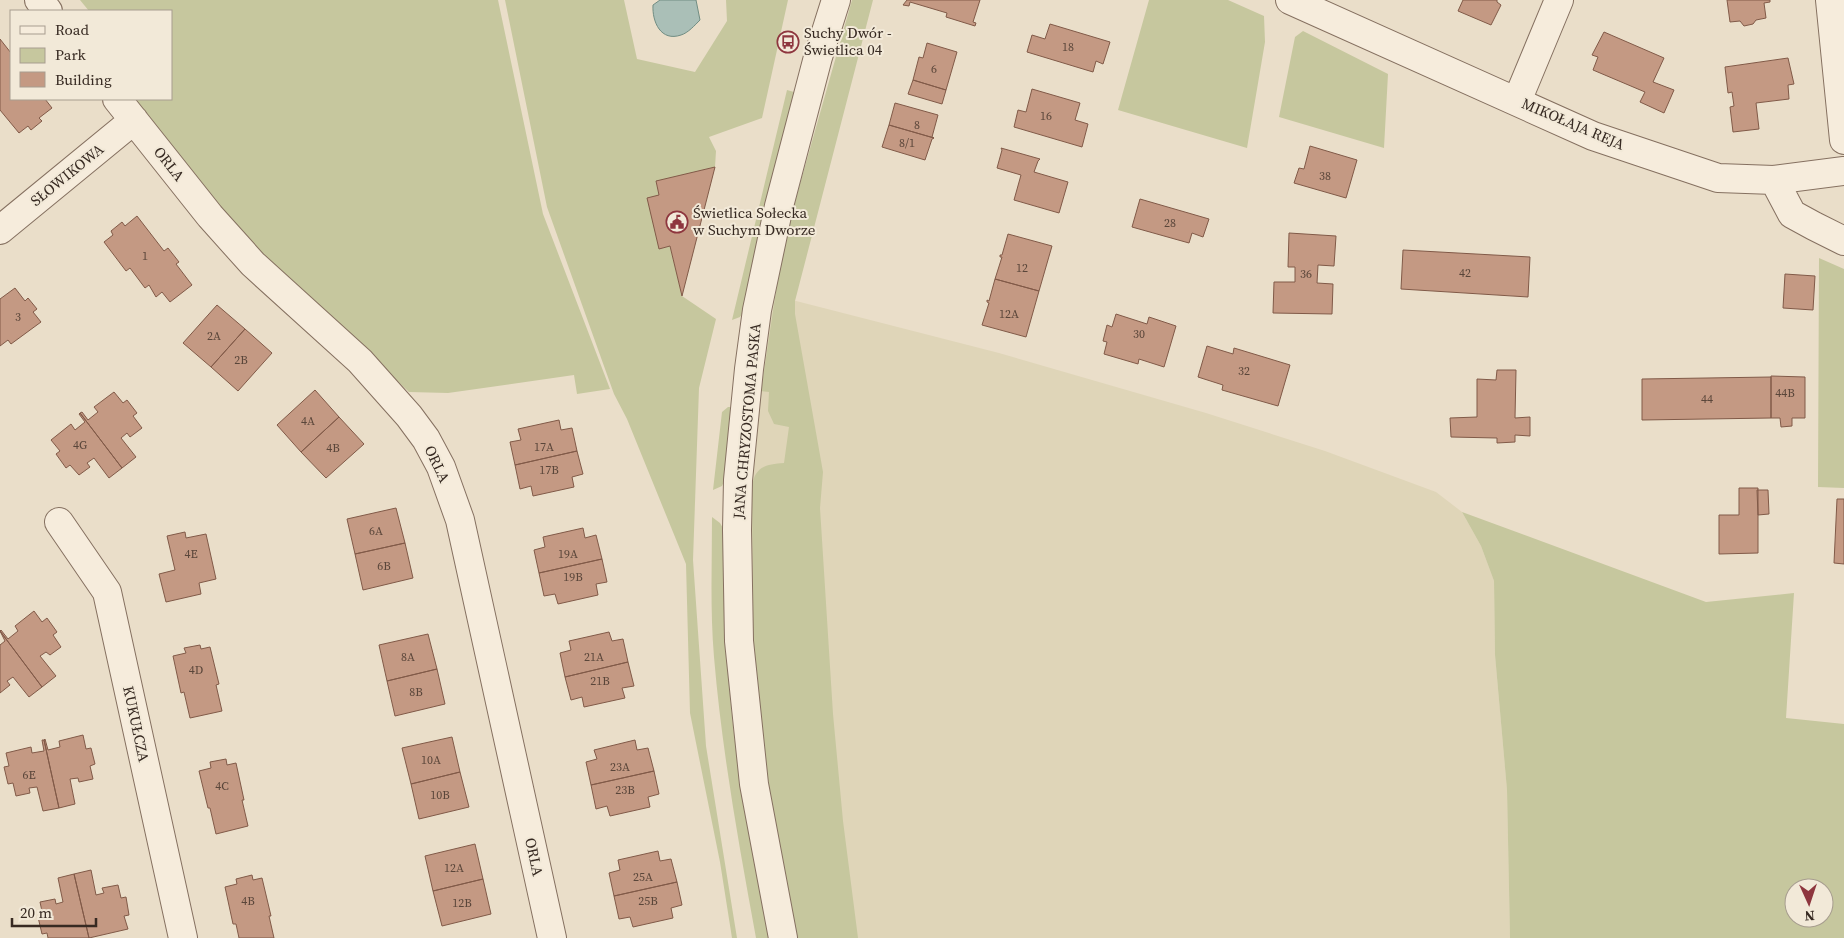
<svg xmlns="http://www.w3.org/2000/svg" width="1844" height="938" viewBox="0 0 1844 938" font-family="'Source Serif 4',serif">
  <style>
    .farmland { fill: #dfd5b8 }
    .green { fill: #c6c79e; fill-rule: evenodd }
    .water { fill: #aabfb7; stroke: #718d83 }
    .building { fill: #c49983; stroke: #815a48 }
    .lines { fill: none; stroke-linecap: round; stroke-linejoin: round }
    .minor-casing { stroke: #857060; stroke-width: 30 }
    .minor { stroke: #f6ecdc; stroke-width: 28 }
    .labels { text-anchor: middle; stroke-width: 4; stroke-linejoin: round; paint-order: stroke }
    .number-label { font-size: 12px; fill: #5a463a }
    .poi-label { font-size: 15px; fill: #372a22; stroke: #f2e9d8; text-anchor: start }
    .street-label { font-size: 15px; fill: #372a22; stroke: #f2e9d8 }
  </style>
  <rect width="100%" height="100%" fill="#eadec9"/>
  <path class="farmland" d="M761,292L999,353L1206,413L1325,451L1436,492L1462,512L1481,546L1494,581L1495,655L1507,790L1510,938H783L739,641Z"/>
  <path class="green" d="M80,0H498L543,214L610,389L577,394L574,375L448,393L409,392L241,233L135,99H171V11H89Z
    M505,0H624L637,59L695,72L727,21L726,0H788L762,118L709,137L716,151L715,167L656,182L659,195V249L670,246L682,296L716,319L699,388L693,560L706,746L737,938H732L720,862L690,713L686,564L627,419L614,394L547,207Z
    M852,0H873L795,301V314L823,472L820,508L833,714L843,821L858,938H796L769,787L755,664L753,629L752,486C755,467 766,464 784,463L789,427L774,424L768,411L769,392L761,391L782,251L798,191Z
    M1149,0H1228L1264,16L1265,42L1247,148L1118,110Z
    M1303,31L1388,74L1384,148L1279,117L1295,37Z
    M787,90L794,92L793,107L744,311L740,317L732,320Z
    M1819,258L1844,269V488L1818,487Z
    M728,407H731L725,479L722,486L713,490L722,412Z
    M1462,512L1706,602L1794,593L1786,718L1844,724V938H1510L1507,790L1495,655L1494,581L1481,546ZM1794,888H1824V918H1794Z
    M712,517L720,523L724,530C725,592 726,654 732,716C740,791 755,864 769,938H756C739,845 722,752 714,657C710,610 712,564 712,517Z"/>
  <path class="water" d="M660,0H696L700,20C695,25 688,33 681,35C661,42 652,22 653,5Z"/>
  <path class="building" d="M907,0H980L973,22L976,23L975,26L946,17L947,13L910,2L909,6L903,5Z
    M1463,0H1497V2L1501,5L1491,25L1458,11Z
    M1727,0H1770V2L1764,3L1766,18L1756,20L1753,24L1744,26L1740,21L1730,22Z
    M1050,24L1110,42L1103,64L1096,61L1093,72L1027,52L1032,35L1045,39Z
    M1604,32L1664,58L1653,82L1674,90L1664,113L1640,102L1645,92L1593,70L1598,57L1592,55Z
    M0,39L11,53V99H45L52,108L39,118L42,121L31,130L28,126L19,133L0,110Z
    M927,43L957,52L946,90L913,80L919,57L923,58Z
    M1788,58L1794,84L1788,85L1789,99L1756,103L1759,129L1733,132L1730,107L1734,106L1732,92L1728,93L1725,67Z
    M913,80L946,90L942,104L908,94Z
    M1032,89L1080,103L1075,120L1088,124L1082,147L1014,127L1018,110L1026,112Z
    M895,103L938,115L932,137L934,138L889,125Z
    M889,125L934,138L932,139L925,160L882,147Z
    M1310,146L1357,160L1346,198L1294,183L1299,168L1304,169Z
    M1001,148L1040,159L1038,161L1034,172L1068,182L1059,213L1014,200L1021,175L997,168L1002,150Z
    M715,167L682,296L670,246L659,249L647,198L659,195L656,181Z
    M1140,199L1209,219L1203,237L1192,233L1189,243L1132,227Z
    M137,216L164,251L168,248L179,262L176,264L192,285L170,302L162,292L156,297L149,285L145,288L130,268L126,271L104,242L113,235L111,231L122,222L125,226Z
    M1289,233L1336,236L1334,266L1318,265L1317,283L1333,284L1332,314L1273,313L1274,282H1295V267H1288Z
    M1008,234L1052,246L1039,291L995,279L1002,257H1000V255H1002Z
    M1403,250L1530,257L1528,297L1401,289Z
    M1785,274L1815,276L1813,310L1783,308Z
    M995,279L1039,291L1026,337L982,325L989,303L987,302V300L989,301Z
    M15,288L25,301L28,298L37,309L33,312L41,322L11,344L8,340L0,346V299Z
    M217,305L245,329L211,367L183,343Z
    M1116,314L1147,324L1149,317L1176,326L1164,367L1139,359L1138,364L1104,354L1107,342L1103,341L1107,325L1112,327Z
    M245,329L272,353L238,391L211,367Z
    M1207,346L1233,354L1234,348L1290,365L1278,406L1222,390L1223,385L1198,377Z
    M1497,370H1516L1515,418L1530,417V436L1515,435V442L1497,443V438L1451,437L1450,418L1477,417V379L1496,380Z
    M1771,376L1805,377V418H1792V426L1781,427L1780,418H1771Z
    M1771,377V418L1642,420V379Z
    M315,390L339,417L301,452L277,425Z
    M114,392L123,403L127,400L137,413L133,416L142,428L130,437L127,433L121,438L136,457L122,468L80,413L82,412L88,420L98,412L94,407Z
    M80,413L122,468L109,478L94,458L87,463L90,467L79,475L70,465L66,468L56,454L60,451L51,440L71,424L75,430L85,422L79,414Z
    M339,417L364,444L326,478L301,452Z
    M559,420L561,430L572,428L577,451L515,465L510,442L521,440L518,429Z
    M577,451L583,474L572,477L574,487L533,496L531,486L520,489L515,465Z
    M1739,488H1758V553L1719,554V515H1739Z
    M1757,490H1768L1769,514L1758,515Z
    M1837,499H1844V564L1834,563Z
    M396,508L405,543L355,554L347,519Z
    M583,528L585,538L596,535L602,559L539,573L534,550L545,547L543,537Z
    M185,532L186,538L206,534L216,579L199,583L201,594L166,602L159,574L175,570L167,536Z
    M405,543L413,578L363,590L355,554Z
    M602,559L607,582L596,584L598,595L558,604L555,594L544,596L539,573Z
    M34,611L42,622L47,618L57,632L53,635L61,647L50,655L46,652L40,656L56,676L42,687L0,631L1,630L8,639L18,631L15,626Z
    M0,631L42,687L29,697L13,677L7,681L10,685L0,693V645L5,641Z
    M609,632L612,641L623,639L628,662L565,677L560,653L571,650L569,641Z
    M428,634L437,669L387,681L379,645Z
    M200,645L201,649L210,647L219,684L216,685L222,711L190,718L184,692L181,693L173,656L186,653L184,648Z
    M628,662L634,686L622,688L625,698L584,707L582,697L571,700L565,677Z
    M437,669L445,704L395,716L387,681Z
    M83,735L86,749L91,748L95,764L90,766L93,779L79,782L78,778L70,779L75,804L59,808L44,740L45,739L48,750L60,747L59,741Z
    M452,737L460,772L411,784L402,748Z
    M42,740H44L59,808L43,811L37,787L29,788L30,793L16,796L13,783L8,784L4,767L9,766L6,753L31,747L32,753L44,751Z
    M635,740L637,750L648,748L654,771L591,785L586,762L597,759L594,750Z
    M226,759L227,765L236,763L244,800H242L248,826L216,834L210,808H208L199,771L211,768L210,762Z
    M654,771L659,794L648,797L650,807L610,816L607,806L596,809L591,785Z
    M460,772L469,807L419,819L411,784Z
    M475,844L483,879L433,891L425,856Z
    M658,851L660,861L671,859L677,882L614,896L609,873L620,870L618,860Z
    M91,870L96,895L104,893L102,888L118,885L121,898L126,897L129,915L124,916L128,929L89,938L74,874Z
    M74,874L89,938H48L47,933L42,934L38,917L43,916L40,902L55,899L56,904L63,902L58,878Z
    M252,875L253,880L262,878L271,916H269L274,938H239L236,924H233L225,887L237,884L236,879Z
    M483,879L491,914L442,926L433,891Z
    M677,882L682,905L671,908L673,918L633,927L630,917L619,919L614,896Z"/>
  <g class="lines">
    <g class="minor-casing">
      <path id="minor" d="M39,0L48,11
        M1290,0L1593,136L1718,178L1774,180L1844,171
        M1830,0L1844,140
        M117,99L210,216L253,264L360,361L409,416L426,439L441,467L460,520L552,938
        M1517,101L1559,0
        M1774,180L1792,214L1814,226L1844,241
        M0,230L134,120
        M59,522L107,592L183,938
        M783,938L754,784L739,641L737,530L738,480L749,369L757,310L779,206L818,57L836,0"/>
    </g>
    <use href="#minor" class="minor"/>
  </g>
  <defs>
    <g id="bus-ring" transform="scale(1.125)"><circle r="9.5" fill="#f2e9d8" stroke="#8e363e" stroke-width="1.5"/><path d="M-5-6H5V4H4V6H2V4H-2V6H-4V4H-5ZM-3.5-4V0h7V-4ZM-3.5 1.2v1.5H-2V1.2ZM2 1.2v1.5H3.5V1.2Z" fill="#8e363e"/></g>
    <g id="civic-ring" transform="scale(1.125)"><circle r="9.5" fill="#f2e9d8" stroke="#8e363e" stroke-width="1.5"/><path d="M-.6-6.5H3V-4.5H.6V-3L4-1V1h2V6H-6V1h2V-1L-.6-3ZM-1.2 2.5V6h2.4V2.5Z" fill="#8e363e"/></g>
  </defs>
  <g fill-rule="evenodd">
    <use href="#bus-ring" x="788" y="42"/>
    <use href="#civic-ring" x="677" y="222"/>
  </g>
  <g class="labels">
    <g class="number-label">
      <text x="1068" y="51">18</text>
      <text x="934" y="73">6</text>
      <text x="1046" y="120">16</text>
      <text x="917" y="129">8</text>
      <text x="907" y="147">8/1</text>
      <text x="1325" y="180">38</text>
      <text x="1170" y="227">28</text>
      <text x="145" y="260">1</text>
      <text x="1022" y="272">12</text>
      <text x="1465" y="277">42</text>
      <text x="1306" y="278">36</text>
      <text x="1009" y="318">12A</text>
      <text x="18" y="321">3</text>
      <text x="1139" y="338">30</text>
      <text x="214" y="340">2A</text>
      <text x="241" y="364">2B</text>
      <text x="1244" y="375">32</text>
      <text x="1785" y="397">44B</text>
      <text x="1707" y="403">44</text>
      <text x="308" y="425">4A</text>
      <text x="80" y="449">4G</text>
      <text x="544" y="451">17A</text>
      <text x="333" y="452">4B</text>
      <text x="549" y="474">17B</text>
      <text x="376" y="535">6A</text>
      <text x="191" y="558">4E</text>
      <text x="568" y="558">19A</text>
      <text x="384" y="570">6B</text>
      <text x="573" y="581">19B</text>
      <text x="408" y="661">8A</text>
      <text x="594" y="661">21A</text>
      <text x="196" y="674">4D</text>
      <text x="600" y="685">21B</text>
      <text x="416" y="696">8B</text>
      <text x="431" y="764">10A</text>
      <text x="620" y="771">23A</text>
      <text x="29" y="779">6E</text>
      <text x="222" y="790">4C</text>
      <text x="625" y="794">23B</text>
      <text x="440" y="799">10B</text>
      <text x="454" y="872">12A</text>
      <text x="643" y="881">25A</text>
      <text x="248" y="905">4B</text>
      <text x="648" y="905">25B</text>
      <text x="462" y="907">12B</text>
    </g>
    <g class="poi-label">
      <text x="804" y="38">Suchy Dwór -<tspan x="804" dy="17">Świetlica 04</tspan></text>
      <text x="693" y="218">Świetlica Sołecka<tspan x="693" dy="17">w Suchym Dworze</tspan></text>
    </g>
    <g class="street-label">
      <text transform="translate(1573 124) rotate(23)" y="5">MIKOŁAJA REJA</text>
      <text transform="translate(169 164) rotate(52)" y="5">ORLA</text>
      <text transform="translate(67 175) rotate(-39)" y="5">SŁOWIKOWA</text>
      <text transform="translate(747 421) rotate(-85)" y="5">JANA CHRYZOSTOMA PASKA</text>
      <text transform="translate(437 464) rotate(65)" y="5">ORLA</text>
      <text transform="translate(136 724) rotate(78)" y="5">KUKUŁCZA</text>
      <text transform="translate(534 857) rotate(78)" y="5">ORLA</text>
    </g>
  </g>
  <rect x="10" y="10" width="162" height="90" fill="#f2e9d8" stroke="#a79d8f"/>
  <rect x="20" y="26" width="25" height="8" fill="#f6ecdc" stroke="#a79d8f"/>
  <text x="55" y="35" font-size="15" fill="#372a22">Road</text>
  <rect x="20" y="48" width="25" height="15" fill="#c6c79e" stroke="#a79d8f"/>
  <text x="55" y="60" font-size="15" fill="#372a22">Park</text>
  <rect x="20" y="72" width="25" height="15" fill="#c49983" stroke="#a79d8f"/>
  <text x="55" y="85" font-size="15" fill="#372a22">Building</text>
  <g transform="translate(1809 903) rotate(177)"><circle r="24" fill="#f2e9d8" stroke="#a79d8f"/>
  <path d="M0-4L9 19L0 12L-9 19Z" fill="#8e363e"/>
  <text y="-8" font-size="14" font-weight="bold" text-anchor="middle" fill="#372a22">N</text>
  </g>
  <path d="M12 918v8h84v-8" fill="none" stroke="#372a22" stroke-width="2.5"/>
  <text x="20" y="918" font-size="15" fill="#372a22" stroke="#f2e9d8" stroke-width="4" paint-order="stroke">20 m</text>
</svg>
